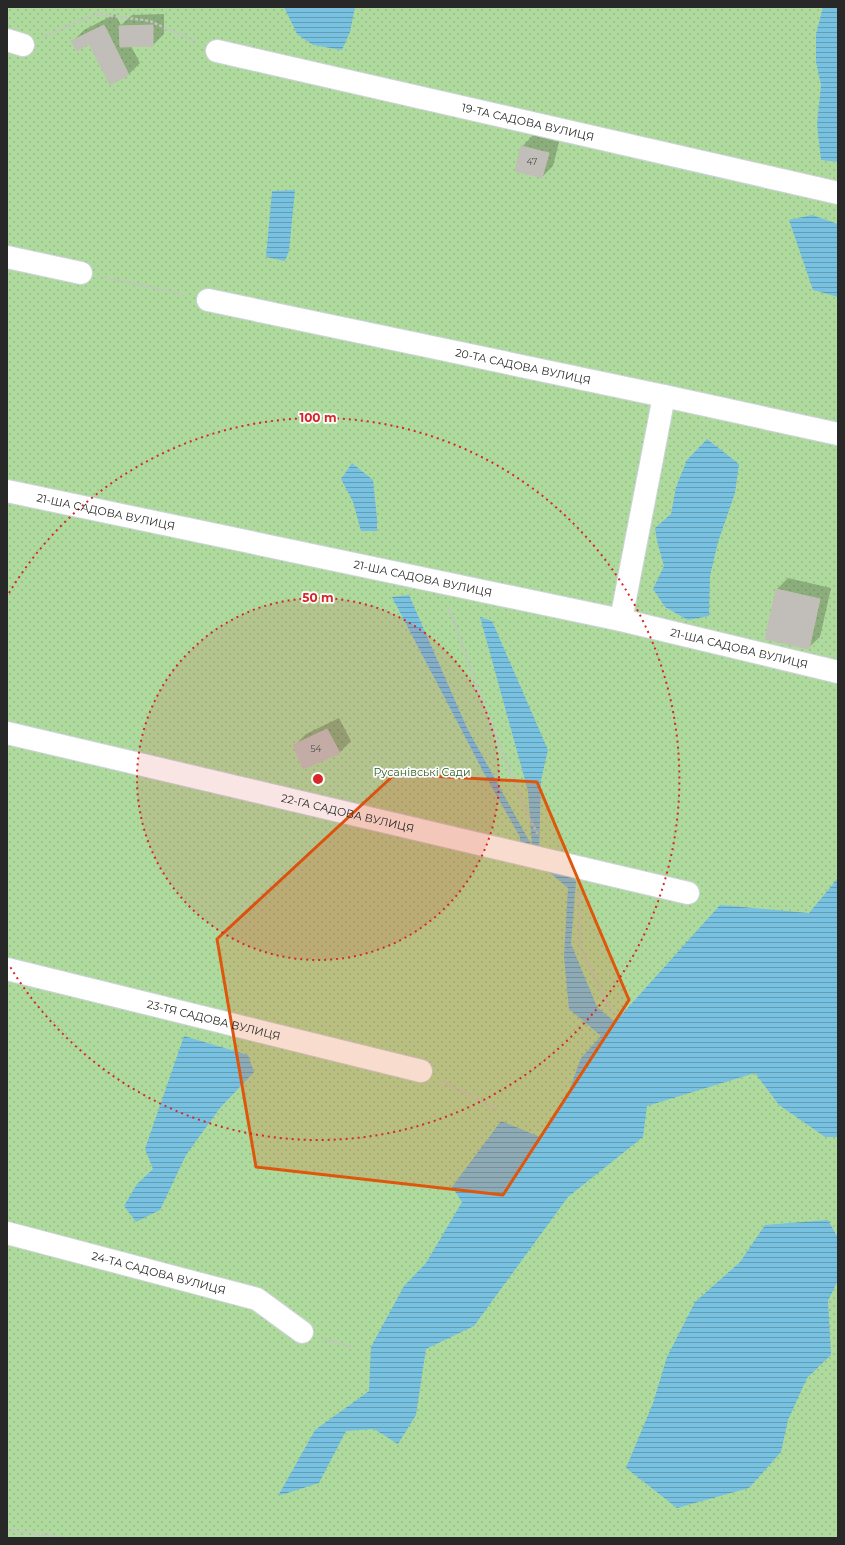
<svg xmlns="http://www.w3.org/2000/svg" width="845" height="1545" viewBox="0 0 845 1545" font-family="Montserrat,sans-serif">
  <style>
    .garden { fill: url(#garden-dots) }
    .water { fill: url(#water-rules) }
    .shadow { fill: #0003 }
    .building { fill: #c1bdb8; stroke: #c4bfb5 }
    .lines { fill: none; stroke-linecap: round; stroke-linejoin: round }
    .minor-casing { stroke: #d0d3df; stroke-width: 24 }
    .path { stroke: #c3c3c3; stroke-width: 2.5; stroke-dasharray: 3 2; stroke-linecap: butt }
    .minor { stroke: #fff; stroke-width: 22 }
    .marked { fill: #de570d; fill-opacity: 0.2; stroke: #de570d; stroke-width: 3; stroke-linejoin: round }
    .ring { fill: none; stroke: #d62828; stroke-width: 2; stroke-dasharray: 2 4 }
    .labels { text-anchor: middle; stroke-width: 3.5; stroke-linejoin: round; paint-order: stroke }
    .number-label { font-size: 9px; fill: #4e4d4c }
    .street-label { font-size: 11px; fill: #282828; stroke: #fff }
    .park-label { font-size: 11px; fill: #2b5c21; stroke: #fff }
    .centre { fill: #d62828; stroke: #fff; stroke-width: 2 }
    .ring-label { font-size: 12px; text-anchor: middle; font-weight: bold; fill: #d62828; stroke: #fff; stroke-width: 3.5; stroke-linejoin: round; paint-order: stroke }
  </style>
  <defs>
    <pattern id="garden-dots" width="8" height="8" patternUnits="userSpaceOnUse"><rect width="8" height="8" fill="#afda9d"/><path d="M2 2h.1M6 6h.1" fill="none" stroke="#97bb87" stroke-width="1.8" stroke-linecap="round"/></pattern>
    <pattern id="water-rules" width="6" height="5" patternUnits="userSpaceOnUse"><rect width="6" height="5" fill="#78c1e1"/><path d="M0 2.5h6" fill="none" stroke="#629db6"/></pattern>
  </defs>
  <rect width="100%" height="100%" fill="#e9e3db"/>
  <path class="garden" d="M7,7H838V1538H7Z"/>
  <path class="water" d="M284,7H355L350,32L342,50L313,45L297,34Z
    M823,7H838V162L821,160L817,124L821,85L816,62V34Z
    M295,190L289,251L285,261L266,257L272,191Z
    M812,215L838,224V297L813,290L789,220Z
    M707,439L739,464L735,493L718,542L710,576L709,616L688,620L665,607L653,589L664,566L657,541L655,528L671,514L676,487L687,460Z
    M352,463L373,480L377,518V531H361L353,502L341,479Z
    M409,595L467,728L532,846L528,791L480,617L492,621L548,750L541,780L539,854L576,881L571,944L597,1007L615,1022L720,905L809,913L838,878V1137H825L779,1105L755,1073L647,1106L643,1137L568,1197L474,1326L426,1349L416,1415L398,1444L374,1429L346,1431L319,1483L278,1496L315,1430L369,1391L371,1347L404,1286L426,1263L462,1202L452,1187L501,1121L540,1137L566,1099L581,1058L601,1036L569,1009L564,957L568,888L520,848V837L485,775L392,597Z
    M184,1036L248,1055L254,1072L220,1108L186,1155L160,1210L136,1222L124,1206L137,1184L153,1169L145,1149Z
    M828,1220L838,1238V1280L828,1301L831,1355L807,1378L788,1420L781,1452L749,1488L677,1508L626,1468L653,1403L667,1357L695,1302L740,1262L765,1225Z"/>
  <path class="shadow" d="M115,14L121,25L132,15L164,14V34L153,45L131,46L140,63L129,74L110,84L90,43L73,41L84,30Z
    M533,135L559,142L553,166L542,177L522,147Z
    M788,578L831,588L820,637L808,648L777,589Z
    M339,718L351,741L340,752L303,767L295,745L306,734Z"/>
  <path class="building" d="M104,25L129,75L110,85L89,44L77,51L71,41Z
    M153,25V46L120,47L119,26Z
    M521,146L549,153L542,178L515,171Z
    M776,589L820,599L809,649L765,639Z
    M327,729L340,753L303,769L293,745Z"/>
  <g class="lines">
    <g class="minor-casing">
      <g id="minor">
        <path d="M7,40L23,45"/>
        <path id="s1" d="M217,51L838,193"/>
        <path d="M7,257L81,273"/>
        <path id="s2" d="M208,300L664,396L838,434"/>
        <path id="s3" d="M7,491L621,620L838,672"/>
        <path d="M621,620L664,396"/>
        <path id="s4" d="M7,733L688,893"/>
        <path id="s5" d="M7,969L421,1071"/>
        <path id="s6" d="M7,1233L257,1299L302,1332"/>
      </g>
    </g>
    <path class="path" d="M45,36L97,14L150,21L197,42
      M103,277L186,295
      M449,608L488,717L529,818L538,834
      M579,892L580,947L612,1013
      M441,1081L498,1110
      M324,1339L352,1347
      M7,1530L68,1538"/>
    <use href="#minor" class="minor"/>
  </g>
  <path class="marked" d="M395,774L537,782L629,1000L503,1195L256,1167L217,939Z"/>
  <circle cx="318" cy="779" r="181" fill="#d62828" fill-opacity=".12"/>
  <g class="ring">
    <circle cx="318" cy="779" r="181"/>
    <path d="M9 593A361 361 0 1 1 9 965"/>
  </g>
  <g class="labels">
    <g class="number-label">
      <text x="532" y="165">47</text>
      <text x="316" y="752">54</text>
    </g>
    <g class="street-label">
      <text dy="4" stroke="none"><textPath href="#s1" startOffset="319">19-ТА САДОВА ВУЛИЦЯ</textPath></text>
      <text dy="4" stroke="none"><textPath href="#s2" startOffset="322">20-ТА САДОВА ВУЛИЦЯ</textPath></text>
      <text dy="4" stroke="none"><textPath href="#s3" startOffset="101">21-ША САДОВА ВУЛИЦЯ</textPath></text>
      <text dy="4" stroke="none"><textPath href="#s3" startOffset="425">21-ША САДОВА ВУЛИЦЯ</textPath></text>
      <text dy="4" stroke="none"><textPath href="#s3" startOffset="749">21-ША САДОВА ВУЛИЦЯ</textPath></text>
      <text dy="4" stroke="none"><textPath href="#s4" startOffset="350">22-ГА САДОВА ВУЛИЦЯ</textPath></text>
      <text dy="4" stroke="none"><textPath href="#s5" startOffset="213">23-ТЯ САДОВА ВУЛИЦЯ</textPath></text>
      <text dy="4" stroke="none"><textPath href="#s6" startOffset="157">24-ТА САДОВА ВУЛИЦЯ</textPath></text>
    </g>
    <g class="park-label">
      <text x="422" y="776">Русанівські Сади</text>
    </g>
  </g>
  <circle cx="318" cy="779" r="6" class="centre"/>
  <g class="ring-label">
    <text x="318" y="422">100 m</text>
    <text x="318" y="602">50 m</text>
  </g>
  <rect width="845" height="1545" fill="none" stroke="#282828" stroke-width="16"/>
</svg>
